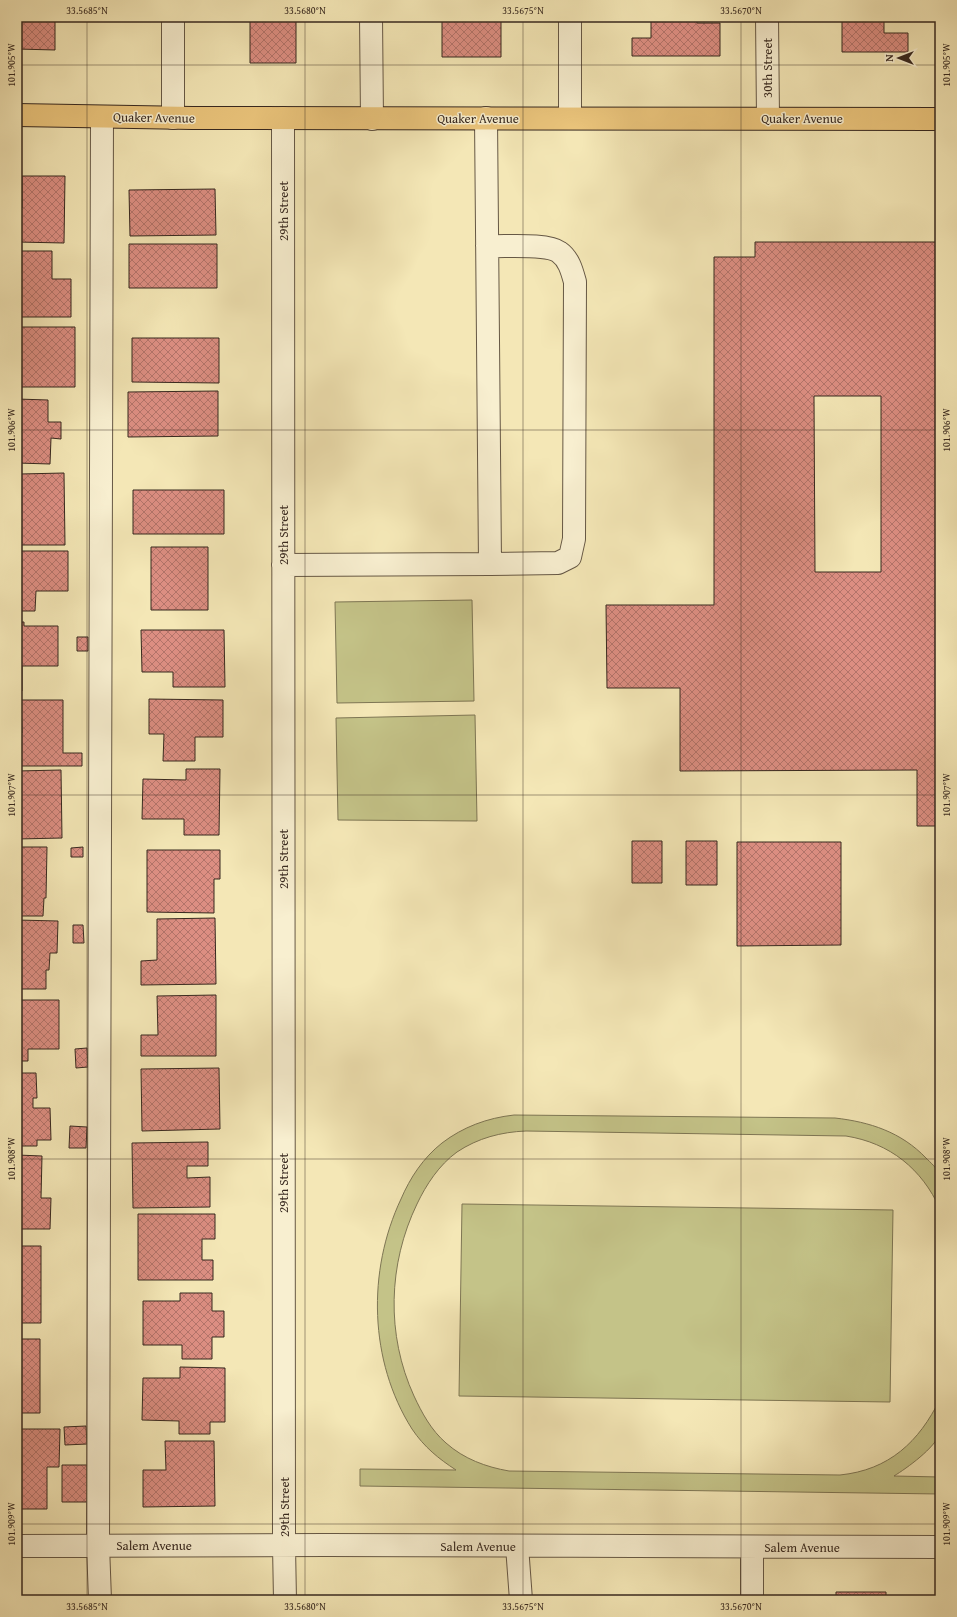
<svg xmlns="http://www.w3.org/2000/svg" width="957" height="1617" viewBox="0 0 957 1617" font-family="'Gentium Book Plus',serif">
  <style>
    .garden { fill: #c4c388; stroke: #7e7654 }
    .building { fill: url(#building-cross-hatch); stroke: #37281f; fill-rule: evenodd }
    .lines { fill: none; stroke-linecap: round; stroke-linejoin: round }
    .minor-casing { stroke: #665845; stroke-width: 24 }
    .major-casing { stroke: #37281f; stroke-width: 24 }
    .minor { stroke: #f8efd0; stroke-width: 22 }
    .major { stroke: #eac47b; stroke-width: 22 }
    .ticks { fill: none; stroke: #37281f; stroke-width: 1; stroke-opacity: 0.45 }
    .labels { text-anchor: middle; stroke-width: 3; stroke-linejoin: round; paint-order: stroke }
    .street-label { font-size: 13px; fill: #37281f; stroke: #f8efd0 }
    .neatline { fill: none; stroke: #37281f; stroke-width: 1.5 }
    .ticks-label { font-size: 10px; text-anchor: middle; fill: #37281f }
  </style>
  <defs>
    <pattern id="building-cross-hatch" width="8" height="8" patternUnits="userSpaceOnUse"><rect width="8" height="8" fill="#dc8e82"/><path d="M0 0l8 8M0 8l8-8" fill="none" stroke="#b3746a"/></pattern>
  </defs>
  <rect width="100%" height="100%" fill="#f4e7b6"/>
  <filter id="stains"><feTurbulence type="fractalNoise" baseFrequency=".005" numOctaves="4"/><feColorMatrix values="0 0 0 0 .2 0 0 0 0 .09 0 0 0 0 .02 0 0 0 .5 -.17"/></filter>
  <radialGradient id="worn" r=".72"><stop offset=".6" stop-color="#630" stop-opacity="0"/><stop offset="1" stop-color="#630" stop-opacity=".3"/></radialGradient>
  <path class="garden" d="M472,600L474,701L337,703L335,602Z
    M475,715L477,821L338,820L336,718Z
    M514,1115L835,1118C870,1122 901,1132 926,1158C930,1162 938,1169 940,1175C942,1181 940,1202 940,1209C922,1169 890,1143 846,1136L526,1131C501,1132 478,1138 457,1152C439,1165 426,1185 417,1204C388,1264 386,1335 414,1396C422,1413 431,1430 446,1443C464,1459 486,1467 509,1471L840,1475C889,1470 919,1442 940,1399C940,1408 942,1425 940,1433C935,1448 907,1468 894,1476L940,1477V1494L360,1486V1469L456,1470C439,1459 424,1447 412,1429C369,1361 367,1271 401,1199C410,1178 423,1158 442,1143C463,1127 487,1118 514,1115Z
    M462,1204L893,1210L890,1402L459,1396Z"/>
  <path class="building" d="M17,17H55V50L17,49Z
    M250,17H296V63H250Z
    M442,17H501V57H442Z
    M651,17H697V23H720V56H632V38H651Z
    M842,17H884V33H908V52H842Z
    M22,176H65L64,243L17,242V208H22Z
    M215,189L216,235L130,236L129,190Z
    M755,242H937V258H940V826H917V770L680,771V688H607L606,605H714V257H755ZM814,396H881V572H815Z
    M129,244H217V288H129Z
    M17,251H52V279H71V317H17Z
    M21,327H75V387H17V350H21Z
    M132,338H219V383L132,382Z
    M218,391V436L128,437V392Z
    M17,399L48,400V422H61V439L51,438L50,464L17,463Z
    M64,473L65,545H17V488H21L20,474Z
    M133,490H224V534H133Z
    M151,547H208V610H151Z
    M17,551H68V591H36L35,611H17Z
    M17,622H24V626H58V666H22V691H17Z
    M141,630H224L225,687H173V672H142Z
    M77,637H88V651H77Z
    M149,699L223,700V737H195V761H163L164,734H149Z
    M21,700H63V753H82V766H17V733H22Z
    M186,769H220L219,835H184V819H142L143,779L186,780Z
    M61,770L62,838L17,839V771Z
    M632,841H662V883H632Z
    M686,841H717V885H686Z
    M737,842H841V945L737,946Z
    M17,847H47L46,898H44L43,916H17Z
    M83,847V857H71V848Z
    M147,850H220V879H214V913L147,912Z
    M215,918L216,984L141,985V961L157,960V919Z
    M17,920L58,921L57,953H50L49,970H46V989H17Z
    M73,925H83L84,943H73Z
    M216,995V1056H141V1035H158L157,996Z
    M17,1000H59V1049H28V1061H17Z
    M87,1048L88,1067L76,1068L75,1049Z
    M219,1068L220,1129L142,1131L141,1069Z
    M17,1073H36L37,1098H33V1108H50L51,1140H37V1146H17Z
    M70,1126L87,1127L86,1148H69Z
    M208,1142V1166H187V1178L210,1177V1207L133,1208L132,1143Z
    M17,1155L42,1156L41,1198H51L50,1229H17Z
    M138,1214H215V1239H202V1260H213V1280H138Z
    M17,1246H41V1323H17Z
    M180,1293H212V1311H224V1337H212V1359H182V1345H143V1301H180Z
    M17,1339H40V1413H17Z
    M180,1367L225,1368V1422H210V1434H179V1421L142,1420L143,1378H180Z
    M86,1426L87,1444L65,1445L64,1427Z
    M17,1429H60L59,1467H47V1509H17Z
    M165,1441H214L215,1506L143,1507V1470H166Z
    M62,1465H87L88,1502H62Z
    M836,1592H886V1600H836Z
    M146,1596H184V1600H146Z
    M17,1597L88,1599V1600H17Z"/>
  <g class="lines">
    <g class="minor-casing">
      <path id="minor" d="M173,17V118
        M371,17L372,119
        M570,17V118
        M767,17L768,118
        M283,118L284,1546L285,1600
        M487,246C503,247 547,243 559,252C569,259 572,271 575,282L574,539L570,557L558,563L490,564
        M283,565L490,564L486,118
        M17,1546L326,1545L940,1547
        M517,1546L521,1600
        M752,1547V1600
        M100,1600L98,1545L102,117"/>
    </g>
    <g class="major-casing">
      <path id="major" d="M17,115L192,118L940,119"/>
    </g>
    <use href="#minor" class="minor"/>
    <use href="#major" class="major"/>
  </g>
  <path class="ticks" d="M87,17V1600M305,17V1600M523,17V1600M741,17V1600M17,65H940M17,430H940M17,795H940M17,1159H940M17,1524H940"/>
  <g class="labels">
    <g class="street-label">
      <text transform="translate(767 68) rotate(-90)" y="5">30th Street</text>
      <text transform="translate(154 117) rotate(1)" y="5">Quaker Avenue</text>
      <text x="478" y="123">Quaker Avenue</text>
      <text x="802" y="123">Quaker Avenue</text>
      <text transform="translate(283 211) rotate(-90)" y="5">29th Street</text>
      <text transform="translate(283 535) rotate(-90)" y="5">29th Street</text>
      <text transform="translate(283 859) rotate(-90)" y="5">29th Street</text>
      <text transform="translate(283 1183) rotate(-90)" y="5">29th Street</text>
      <text transform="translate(284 1507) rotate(-90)" y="5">29th Street</text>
      <text x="154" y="1550">Salem Avenue</text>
      <text x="478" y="1551">Salem Avenue</text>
      <text x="802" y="1552">Salem Avenue</text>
    </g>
  </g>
  <rect width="957" height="1617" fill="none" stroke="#f4e7b6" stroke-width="44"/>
  <g transform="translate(899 58) rotate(270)" stroke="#f8efd0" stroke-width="3" paint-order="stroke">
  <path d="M0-3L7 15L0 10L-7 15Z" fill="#37281f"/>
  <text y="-6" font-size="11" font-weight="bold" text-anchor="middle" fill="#37281f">N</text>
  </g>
  <rect x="22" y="22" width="913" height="1573" class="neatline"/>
  <g class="ticks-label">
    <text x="87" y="14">33.5685°N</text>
    <text x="305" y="14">33.5680°N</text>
    <text x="523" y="14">33.5675°N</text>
    <text x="741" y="14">33.5670°N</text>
    <text transform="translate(946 65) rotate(-90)" y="4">101.905°W</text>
    <text transform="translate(11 65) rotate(-90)" y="4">101.905°W</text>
    <text transform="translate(946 430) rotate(-90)" y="4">101.906°W</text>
    <text transform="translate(11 430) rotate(-90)" y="4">101.906°W</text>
    <text transform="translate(946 795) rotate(-90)" y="4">101.907°W</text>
    <text transform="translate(11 795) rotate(-90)" y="4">101.907°W</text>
    <text transform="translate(11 1159) rotate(-90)" y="4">101.908°W</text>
    <text transform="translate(946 1159) rotate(-90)" y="4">101.908°W</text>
    <text transform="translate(11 1524) rotate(-90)" y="4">101.909°W</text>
    <text transform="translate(946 1524) rotate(-90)" y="4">101.909°W</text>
    <text x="87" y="1610">33.5685°N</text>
    <text x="305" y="1610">33.5680°N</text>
    <text x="523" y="1610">33.5675°N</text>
    <text x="741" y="1610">33.5670°N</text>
  </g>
  <rect width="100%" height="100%" filter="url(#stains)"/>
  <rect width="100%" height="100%" fill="url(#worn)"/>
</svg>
